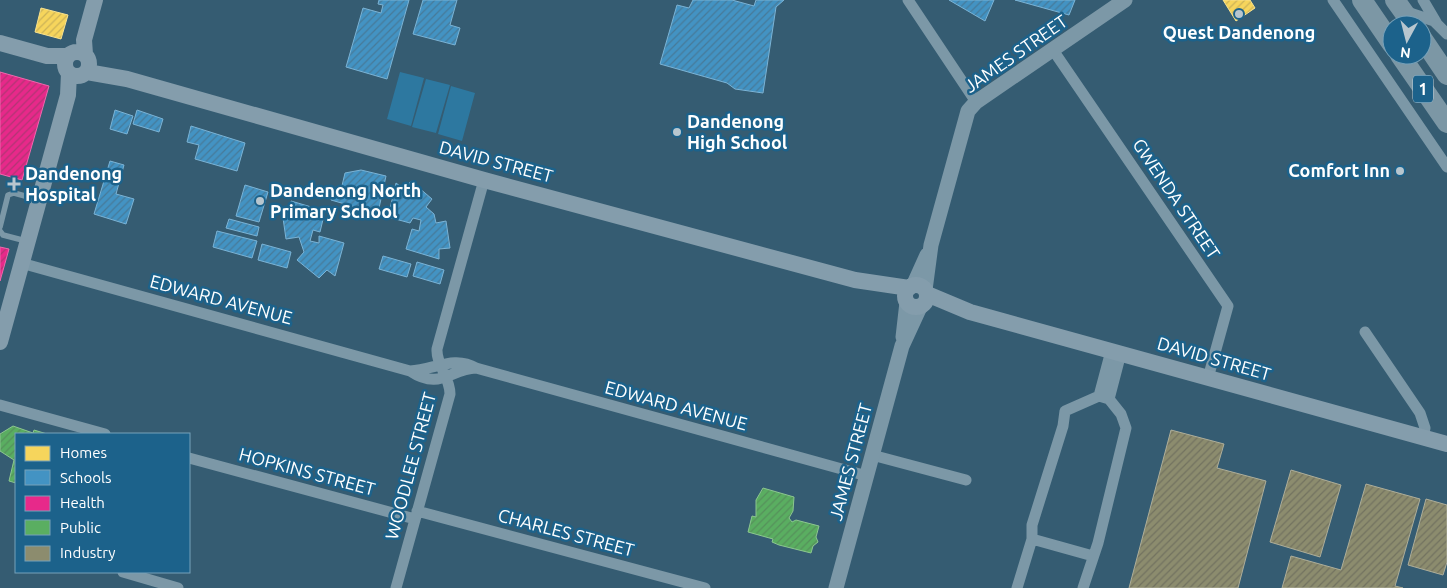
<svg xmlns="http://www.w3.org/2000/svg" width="1447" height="588" viewBox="0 0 1447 588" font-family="Ubuntu,sans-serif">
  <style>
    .pitch { fill: #2d78a0 }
    .homes { fill: url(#homes-hatch); stroke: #f9e28d }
    .schools { fill: url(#schools-hatch); stroke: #7bb3d5 }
    .health { fill: url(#health-hatch); stroke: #ee69ad }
    .public { fill: url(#public-hatch); stroke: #8cc690 }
    .industry { fill: url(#industry-hatch); stroke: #aeae9a }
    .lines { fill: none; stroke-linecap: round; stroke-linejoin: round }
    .service { stroke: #7c98a7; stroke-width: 5.5 }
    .minor { stroke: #7c98a7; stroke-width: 11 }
    .tertiary { stroke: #7c98a7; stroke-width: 15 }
    .secondary { stroke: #849dac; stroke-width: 16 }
    .trunk { stroke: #7c97a5; stroke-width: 20 }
    .poi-dot { fill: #b8c6ce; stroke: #1c628b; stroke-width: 2 }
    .labels { text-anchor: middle; stroke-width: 5; stroke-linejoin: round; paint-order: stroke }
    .shield { fill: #1c628b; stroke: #bbd0dc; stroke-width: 1 }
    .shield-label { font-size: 16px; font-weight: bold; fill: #fff }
    .poi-label { font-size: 18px; font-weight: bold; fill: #fff; stroke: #1c628b; text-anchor: start }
    .street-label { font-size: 18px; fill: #fff; stroke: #1c628b }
  </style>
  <defs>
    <pattern id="homes-hatch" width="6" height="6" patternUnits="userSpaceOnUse" patternTransform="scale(1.25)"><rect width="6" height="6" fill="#f6d55c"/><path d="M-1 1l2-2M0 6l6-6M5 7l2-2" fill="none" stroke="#ccb358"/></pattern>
    <pattern id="schools-hatch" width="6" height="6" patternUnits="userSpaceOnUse" patternTransform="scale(1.25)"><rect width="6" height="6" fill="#4393c3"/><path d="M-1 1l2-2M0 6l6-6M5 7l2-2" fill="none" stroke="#467a99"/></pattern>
    <pattern id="health-hatch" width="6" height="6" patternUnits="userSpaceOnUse" patternTransform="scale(1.25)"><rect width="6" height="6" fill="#e7298a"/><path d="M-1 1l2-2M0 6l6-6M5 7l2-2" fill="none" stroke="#b13574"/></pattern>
    <pattern id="public-hatch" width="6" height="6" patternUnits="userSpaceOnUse" patternTransform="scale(1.25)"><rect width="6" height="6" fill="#5aae61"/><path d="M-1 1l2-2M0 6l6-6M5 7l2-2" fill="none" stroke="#56915b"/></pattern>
    <pattern id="industry-hatch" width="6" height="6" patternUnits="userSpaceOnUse" patternTransform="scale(1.25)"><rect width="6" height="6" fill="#8c8c6e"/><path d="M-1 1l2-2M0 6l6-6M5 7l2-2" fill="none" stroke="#727260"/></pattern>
  </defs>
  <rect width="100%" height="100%" fill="#355c72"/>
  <path class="pitch" d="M400,72L424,78L411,126L387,119Z
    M426,79L450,85L436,133L412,127Z
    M451,86L475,93L462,141L438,134Z"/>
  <path class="homes" d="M1223,0H1250L1255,8L1236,21Z
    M41,8L68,15L61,39L35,32Z"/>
  <path class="schools" d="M379,0H409L387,79L346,67L363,8L381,13L383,5L378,4Z
    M423,0H457L450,25L460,28L455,45L413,34Z
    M693,0H732L754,6L756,0H784L776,7L763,93L735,89L727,83L660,64L677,5L689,8Z
    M949,0H994L985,21Z
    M1015,0H1075L1069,15Z
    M115,110L133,116L127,134L110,129Z
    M137,110L163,119L159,132L133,124Z
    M191,126L245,143L237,171L195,159L199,145L187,142Z
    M110,161L124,165L116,194L134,199L126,224L94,214Z
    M361,170L386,176L379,208L366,210L331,200L333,191L341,190L345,173Z
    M411,181L432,199L426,207L434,214L436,223L446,221L450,248L439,249V259L406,249L412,229L419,231L421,220L413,218L410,223L388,217L396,183L404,189Z
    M245,185L268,192L259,222L236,216Z
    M291,201L325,211L320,232L313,230L310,241L319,243V236L344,243L335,276L327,270L319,278L297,260L304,252L299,237L286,239L282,211L293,209Z
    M229,219L259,227L257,236L226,228Z
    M217,231L257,241L252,258L213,247Z
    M262,244L291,252L287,268L258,260Z
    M383,256L411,264L407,277L379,269Z
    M417,262L444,270L440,284L413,276Z"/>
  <path class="health" d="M0,72L49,86L22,180L0,174Z
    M0,247L9,249L0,281Z"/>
  <path class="public" d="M13,426L33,433L34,430L47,434H16V483L9,481L14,460L0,451V434Z
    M763,488L794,497L793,511L789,518L792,522L796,520L819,526L816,537L818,542L813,546L811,553L779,545L772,542L773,539L748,532L752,516L756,517V500Z"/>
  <path class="industry" d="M1171,430L1224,444L1217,468L1266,481L1238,588H1129Z
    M1291,470L1341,485L1320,557L1270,542Z
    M1366,484L1420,499L1395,586L1403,588H1282L1291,556L1341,570Z
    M1426,499L1447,505V562L1443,575L1408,565Z"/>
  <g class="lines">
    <path class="service" d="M0,227L8,195L14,193L36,199
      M0,231L3,235L26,241"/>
    <path class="minor" d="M908,0L976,102
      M1333,0L1447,167
      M1423,0L1436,22
      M1407,12L1434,21L1447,34
      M1053,50L1228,306L1208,378
      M21,263L410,371C440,391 450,369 476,368
      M1365,332L1420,413L1425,428L1423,437
      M410,371C434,370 454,355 476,368L867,476
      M1099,396L1111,351
      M1109,399L1121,353
      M0,405L105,434
      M872,455L966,480
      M189,458L415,519
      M417,511L705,588
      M1032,539L1093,556
      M123,572L178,588
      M396,588L450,394C450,377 436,365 437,349L484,180
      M1017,588L1032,539V525L1063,426L1065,411L1099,396L1109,399L1121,414L1126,428L1098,543L1083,588"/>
    <path class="tertiary" d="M913,286L927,255
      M925,290L931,245L968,111L976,102L1125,0
      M903,337L907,302
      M836,588L902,346L920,307"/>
    <path class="secondary" d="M0,43L47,56H68
      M65 64a12 12 0 1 1 24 0a12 12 0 1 1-24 0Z
      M85,54L84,40L95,0
      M87,72L127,79L484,180L855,280L909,288
      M905 296a11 11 0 1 1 22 0a11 11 0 1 1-22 0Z
      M927,294L970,312L1447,444
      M0,342L68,95L69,73"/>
    <path class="trunk" d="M1362,0L1392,44
      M1395,0L1413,25
      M1422,38L1447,75
      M1400,55L1447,123"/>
  </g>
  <g class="poi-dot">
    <circle cx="1239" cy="14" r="5"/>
    <circle cx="677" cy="132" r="5"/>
    <circle cx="1400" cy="171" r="5"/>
    <path d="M11.5 176.5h5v5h5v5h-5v5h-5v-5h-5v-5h5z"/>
    <circle cx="260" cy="201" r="5"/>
  </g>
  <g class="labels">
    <rect class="shield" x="1413" y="75.5" width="20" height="27" rx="4"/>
    <g class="shield-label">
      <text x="1423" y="95">1</text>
    </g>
    <g class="poi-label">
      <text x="1239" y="39" text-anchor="middle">Quest Dandenong</text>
      <text x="687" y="128">Dandenong<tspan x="687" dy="21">High School</tspan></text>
      <text x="1390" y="177" text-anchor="end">Comfort Inn</text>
      <text x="25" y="180">Dandenong<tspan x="25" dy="21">Hospital</tspan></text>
      <text x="270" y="197">Dandenong North<tspan x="270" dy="21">Primary School</tspan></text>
    </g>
    <g class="street-label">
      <text transform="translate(1016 54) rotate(-35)" y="6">JAMES STREET</text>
      <text transform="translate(496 162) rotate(15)" y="6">DAVID STREET</text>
      <text transform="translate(1176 199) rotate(56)" y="6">GWENDA STREET</text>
      <text transform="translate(221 300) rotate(15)" y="6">EDWARD AVENUE</text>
      <text transform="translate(1214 359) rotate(16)" y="6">DAVID STREET</text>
      <text transform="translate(676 406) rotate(15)" y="6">EDWARD AVENUE</text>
      <text transform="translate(851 462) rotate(-75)" y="6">JAMES STREET</text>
      <text transform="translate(411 466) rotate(-75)" y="6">WOODLEE STREET</text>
      <text transform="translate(307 472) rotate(15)" y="6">HOPKINS STREET</text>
      <text transform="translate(566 533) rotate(15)" y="6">CHARLES STREET</text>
    </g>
  </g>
  <rect x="15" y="433" width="175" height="140" fill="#1c628b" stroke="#77a1b9"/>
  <rect x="25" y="446" width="25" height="15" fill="#f6d55c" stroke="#77a1b9"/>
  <text x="60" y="458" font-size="15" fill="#ffffff">Homes</text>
  <rect x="25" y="470" width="25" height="15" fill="#4393c3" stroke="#77a1b9"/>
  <text x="60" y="483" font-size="15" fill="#ffffff">Schools</text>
  <rect x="25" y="496" width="25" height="15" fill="#e7298a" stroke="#77a1b9"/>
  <text x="60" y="508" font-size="15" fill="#ffffff">Health</text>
  <rect x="25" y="520" width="25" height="15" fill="#5aae61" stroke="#77a1b9"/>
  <text x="60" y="533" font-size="15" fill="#ffffff">Public</text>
  <rect x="25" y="546" width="25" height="15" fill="#8c8c6e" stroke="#77a1b9"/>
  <text x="60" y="558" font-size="15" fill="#ffffff">Industry</text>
  <g transform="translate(1407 40) rotate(187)"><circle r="24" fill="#1c628b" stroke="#77a1b9"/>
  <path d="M0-4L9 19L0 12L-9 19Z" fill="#b8c6ce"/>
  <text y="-8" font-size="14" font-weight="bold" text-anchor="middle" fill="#ffffff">N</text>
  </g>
</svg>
